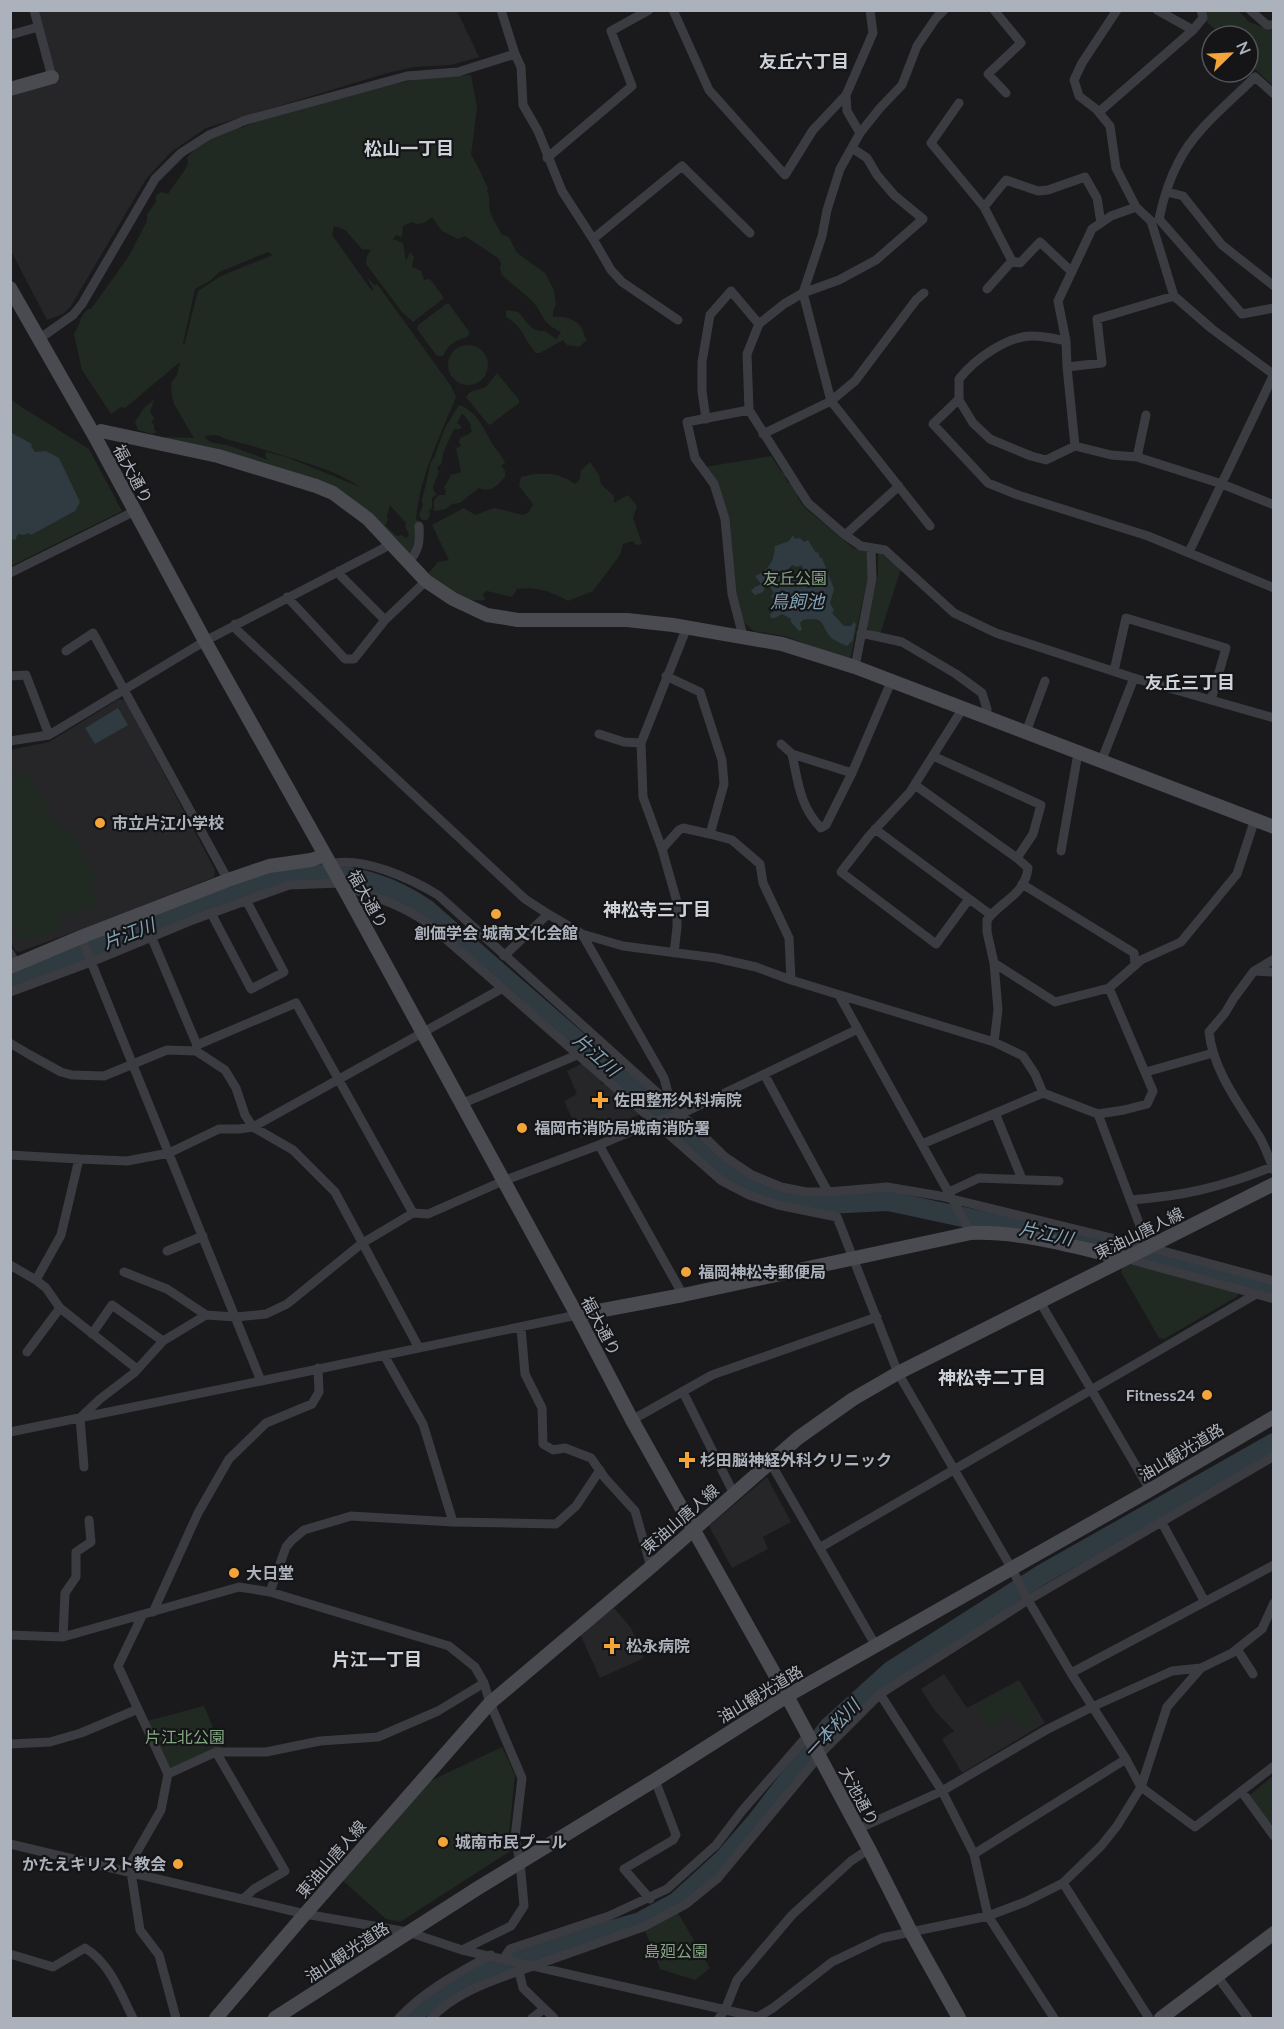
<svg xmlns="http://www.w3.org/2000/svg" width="1284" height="2029" viewBox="0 0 1284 2029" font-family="Lato,'Noto Sans JP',sans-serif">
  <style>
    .built { fill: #262629 }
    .green { fill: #212a22; fill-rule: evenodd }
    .water { fill: #2f3a41; fill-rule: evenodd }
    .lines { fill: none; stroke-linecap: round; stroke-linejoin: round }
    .river { stroke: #2f3a41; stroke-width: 20 }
    .street { stroke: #3b3c41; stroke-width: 9 }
    .secondary { stroke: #494b51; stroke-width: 14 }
    .poi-dot { fill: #f4a53a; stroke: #151517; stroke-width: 2 }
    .labels { text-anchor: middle; stroke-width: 4.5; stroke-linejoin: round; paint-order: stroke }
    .street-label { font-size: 16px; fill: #acb2bc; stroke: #151517 }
    .park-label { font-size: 16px; fill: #84a783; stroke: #151517 }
    .poi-label { font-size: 16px; font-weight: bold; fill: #acb2bc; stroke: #151517; text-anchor: start }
    .neighbourhood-label { font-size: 18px; font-weight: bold; fill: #cdd1d8; stroke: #151517 }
    .water-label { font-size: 18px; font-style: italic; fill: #83a3b6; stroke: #151517 }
  </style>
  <rect width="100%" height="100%" fill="#1a1a1c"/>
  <path class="built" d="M38,11H457L479,57L451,65L413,67L384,74L206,128L171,152L146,179L71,306L63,314L47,320L11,251V96L55,82Z
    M119,699L125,700L215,870L214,877L110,919L19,952L15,950L10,940V750L49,742Z
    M585,1062L594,1065L602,1084L612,1082L619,1099L633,1096L641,1114L581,1138L564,1101L577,1094L567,1071Z
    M767,1477L791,1522L763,1537L768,1549L732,1568L709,1526Z
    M614,1608L631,1628L644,1658L600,1678L580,1634Z
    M944,1674L967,1708L1019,1680L1045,1723L962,1773L942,1739L954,1731L935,1711L921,1689Z"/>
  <path class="green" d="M1204,11H1239L1249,22L1273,31V86L1248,62V36H1222L1208,23Z
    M471,75L477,107L471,155C478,165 482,176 488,188L487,191C491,197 488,203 490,211C492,219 498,226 501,234L509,237L517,253L545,273L554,290L556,305L553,311V317C564,316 574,318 581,327C585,332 582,335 587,340L579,347L567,345L563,340L540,353H536C522,337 525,329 506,317V310L518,312C528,322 530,332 545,331L556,339L561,332C540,322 545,315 532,301C523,292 512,284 502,275L500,269L501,263L498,258L465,236L458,239L442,231L432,217L424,223L416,224L412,222L403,226L402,237L396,235L393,239L403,243L406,261L410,252L414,257L412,267L421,271L424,280L430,279L444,298L413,322L402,312L366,264L367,256L371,250L365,249L363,250L345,230L334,226L332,235L372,291L373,289L367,277L375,286L377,284L451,386L456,397C440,436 420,476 416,519L418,521L411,554H406L357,505L208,448C196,444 171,441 163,437L194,438L174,404L172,396L171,383L177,375L180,362L125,408L121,407L111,414L82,370L74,334C81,324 78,319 88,309H91L129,256L147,221V214L156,202V195L161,192L168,194L186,168L188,163L187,158L198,145L239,126L242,128L251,123L381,87L417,79ZM268,252L273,255L221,276L198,291L184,346L183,343L195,289L211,280L219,272ZM216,435C222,436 223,439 229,440C247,444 260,448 275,453C305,463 334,469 360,487L286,457L266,452L265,456L268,460L230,446L210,442L204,436ZM390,505L406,523L405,526L409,535L406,538L402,535L397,536L385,525L388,520L387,516Z
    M446,304H449L470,333L467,337C455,340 448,345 443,356H437L417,329L418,325Z
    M448 365a20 20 0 1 1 40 0a20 20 0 1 1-40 0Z
    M497,373L519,400V403L490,425L487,423L466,397L470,392L486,387Z
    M10,395L12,400L23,408L89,449L122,511L11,566Z
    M154,400L150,412L154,418L151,423L154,424V430L157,432L152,434L138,430L135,422L144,408Z
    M459,405C477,411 485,431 493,445C497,451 503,456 505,464L501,465L505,471V477C497,485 492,493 479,488L460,503L452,504L446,509L434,511V500L439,495H445L446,491L444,488L451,475L461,472L456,448L461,446L459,442L460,438L469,434L472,431L470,427L471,425L465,416L462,414L457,423L461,426V429H454L443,453L442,463L437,468L439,472L433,486L434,492L437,494L432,498V507L429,511L430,516L427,520H422L419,515L423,505L422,500L431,462L434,458L445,428Z
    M771,456L781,471L785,474V477L788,483H793L799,493L797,496L804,507L853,548L868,552V576L850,660L784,636L754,631L743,622L734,588L727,518L705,467Z
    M590,462L599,475L601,484L614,496V503L628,495L637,506L633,518L642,544L636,545L633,541L623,544L620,555L593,591L568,601C552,592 536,586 517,589L512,597L487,591L483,594L485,600C462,603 445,587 428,574L438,562L449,560L432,525L464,508L475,515L494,508L523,515L529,512L533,504L519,486L521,477C541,472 558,472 575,484L580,479L581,470Z
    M878,551L901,569L880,634L866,628L878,575Z
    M27,771L61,829L70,828L96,879L90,884L99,904L58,919L62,929L27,941L18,938L11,923L10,775Z
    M1133,1263L1237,1292L1238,1296L1164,1339L1159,1338L1121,1272L1123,1267Z
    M1018,1683L1040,1721L1022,1730L1012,1714L988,1728L975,1706Z
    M204,1706L222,1749L168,1769L147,1721Z
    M502,1747L515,1775L509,1833L512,1850L400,1922L386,1919L342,1880L426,1783Z
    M1273,1776V1828L1250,1795Z
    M678,1913L710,1968L695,1980L660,1969L645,1930Z"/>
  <path class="water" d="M10,432L32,444L31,446L35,452L46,451L59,458L80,502L75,511L31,535L29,533L23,535L18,534L15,540L10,538Z
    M793,535L795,539L800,538L804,542L808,540L816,553L818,552L820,558H822L834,589L830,603L834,610L832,613L844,626H851L854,622L856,624L853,640L847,646C843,644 837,642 833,639C820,629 828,615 803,620L800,623L802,630L799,631L791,622V619L782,614L775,618H771L770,614L775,610L772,603L773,600L771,596L774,593L769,586L765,587L763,592L755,595L751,591L755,587L761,584L755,576C769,570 774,562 775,546L789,541ZM792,565L797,567L802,565L803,570L808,572L807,580L804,583L789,577L787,571Z
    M118,708L128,725L95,744L85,728Z"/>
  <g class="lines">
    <path class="river" d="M10,979L274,879C330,867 379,877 426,909L722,1167L742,1181L795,1200L826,1204L888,1201L1187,1265L1274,1292
      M408,2018L441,1992L482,1971L545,1949L640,1922L677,1902L723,1860L756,1822L829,1727L891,1671L1041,1575L1274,1443"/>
    <path class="street" d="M34,10L52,77
      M501,10L515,54
      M673,10L709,90L785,175L813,130L846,95L873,33L870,10
      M994,10L1021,43L988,74L1006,93
      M1117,10L1082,63L1074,80L1079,96L1096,109L1110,126L1116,168L1136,207L1111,216L1092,229L1058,301L1066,341C1056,339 1045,336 1034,336C1008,335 975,359 959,379V400L973,423L990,439L1031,456L1046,460L1075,446L1111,455L1137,457
      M1157,10L1193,30
      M1250,10L1267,25H1274
      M10,35L38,27
      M1274,94L1255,77C1230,102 1193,131 1178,163C1169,180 1163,200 1159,219L1242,314L1274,308
      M846,95L847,111L860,133L840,169L827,210L822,236L803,293L831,401L930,526
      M959,103L931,143L984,207L1006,180L1038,191L1048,190L1085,177L1097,198L1101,223
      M1099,112L1193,30L1203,18L1201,10
      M860,133L880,108L902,85L917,46L936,18L944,10
      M547,158L632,86L611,31L649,10
      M1167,192L1183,196L1222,245L1274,286
      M984,207L1012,261L1020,263L1040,242L1072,272
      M1136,207L1151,221L1174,296L1212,329L1273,374
      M593,239L682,166L750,233
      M987,289L1012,261
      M39,339L73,315L82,304L155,179L181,153L209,135L246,120L407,76L458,72L515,54L521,67L523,105L538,131L562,191L593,239L611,270L622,282L678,320
      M1066,341L1067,367L1102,363L1097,319L1174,296
      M1067,367L1075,446
      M959,399L933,424L988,483L1018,495L1148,536L1274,588
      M1146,415L1137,457L1222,484L1274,505
      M706,419L702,391V362L710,315L731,291L759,324
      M763,434L831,401L855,381L916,300L924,293
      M899,486L845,535L861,546L885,550L954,613L996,633L1134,678L1211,700L1226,648L1126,618L1114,671
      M845,535L808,503L749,410L747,354L759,324L784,304L803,293L839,280L876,260L923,219L894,195L877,175L867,158L852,148
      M1189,552L1274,374
      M409,562C419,550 420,542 419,526
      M339,571L341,576L385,620
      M10,573L135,511
      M287,597L345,659H354L385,620L426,581
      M235,624L237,630L525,899L548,914
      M861,633L902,642L956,674L982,693L987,709L986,716
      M743,636L732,594L725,519L714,484L695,458L687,422L749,410
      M66,651L93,633L228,880
      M855,667L872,579L871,548
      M10,676L26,675L49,735
      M666,676L700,692L722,760L724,784L710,834L732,840L760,864L763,883L789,938L791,980L994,1042L1023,1056L1035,1074L1043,1093L1098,1114L1148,1247
      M1211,700L1274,718
      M963,708L910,792L869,836L841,872L936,944L969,899
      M1026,732L1045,681
      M599,734L624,742L641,743
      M10,741L49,735L205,641L384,548L390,541
      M781,744L792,754L852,773
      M792,754C798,782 800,807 821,828L826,825L852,773L891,682
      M933,756L1041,805L1033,834L1017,858L1028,868C1025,895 1001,901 987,920V932L994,963L1055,1002L1109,988L1141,960L1181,942L1237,874L1255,819
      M1101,762L1134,678
      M915,785L1017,858
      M875,829L991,915
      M662,849L679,830L683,828L710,834
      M1061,851L1078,753
      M330,864C362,856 410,878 438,895L681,1114L725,1157L752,1175L781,1187L806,1192H828L887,1187L940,1196L1148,1247L1274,1281
      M1022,884L1134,953L1135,965
      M347,894L355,890C382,899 407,908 430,925L722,1181L749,1195L778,1205L837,1217L898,1373L1012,1569L1028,1600L1071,1673L1126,1759L1141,1787L1195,1827L1274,1766
      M211,913L251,989L284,972L246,900
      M582,934L623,946L716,958L756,967L791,980
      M151,936L197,1045
      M81,937L261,1381L577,1315
      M10,953L17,965
      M674,953L677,927V902L662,849L643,797L641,743L687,627
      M504,956L548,914L582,934L664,1078L671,1104
      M1274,959L1254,971L1234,998L1225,1013L1209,1032C1213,1070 1239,1104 1259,1136C1265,1146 1269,1158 1274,1170
      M994,963L998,1010L994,1042
      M1254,971L1274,972
      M10,992L91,962L190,921L289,885L340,883
      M839,995L971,1233
      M10,1043L30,1055L61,1072L72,1075L104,1076L167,1050L196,1051L225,1070L236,1088L245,1115L253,1127L293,1150L335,1192L419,1348
      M196,1051L197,1045L296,1003L413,1213
      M1146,1072L1213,1053
      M764,1074L828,1192
      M461,1104L577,1055
      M995,1113L1022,1179
      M1098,1114L1124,1110L1147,1104L1153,1091L1109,988
      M922,1144L1043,1093
      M599,1145L683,1295
      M10,1155L79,1159
      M949,1192L979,1178L1059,1181
      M1130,1200C1184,1196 1222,1187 1272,1167
      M167,1251L203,1236
      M1125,1258L1256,1294
      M10,1265L36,1280L46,1288L60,1308L137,1369
      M124,1272L167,1289L206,1315
      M36,1280L61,1235L79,1159L127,1161L169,1153L219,1129H239L253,1127L501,989
      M1040,1302L1150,1490
      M521,1328L525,1374L542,1408L543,1444L553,1450L565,1448L591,1458L605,1478L635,1511L651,1567
      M92,1334L112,1305L163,1341
      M27,1352L60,1308
      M384,1355L423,1424L453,1522
      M683,1392L734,1494
      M632,1420L712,1375L877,1317
      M10,1432L261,1381
      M770,1462L876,1646
      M84,1467L80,1418L100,1399L134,1373L163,1341L206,1315L236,1317L266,1314L287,1304L361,1244L413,1213L428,1214L503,1181L599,1145L655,1121L679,1115L858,1029
      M1161,1521L1205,1602
      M821,1547L1256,1294L1274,1299
      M270,1592L286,1547L292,1540L304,1530L351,1516L453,1522L556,1524L576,1506L600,1470
      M153,1612L198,1513L229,1459L266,1423L312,1404L319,1392L318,1368
      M142,1616L118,1666L168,1774
      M10,1635L63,1637L239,1587L270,1592L449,1646L475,1667L484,1683L490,1703L522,1778L515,1837L520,1862L524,1906L511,1926L462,1950
      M63,1637L65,1593L76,1577V1552L91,1542L89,1520
      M1237,1649L1253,1674
      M1071,1673L1274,1565
      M880,1694L942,1791L974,1854L988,1916L1025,1902L1063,1883L1101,1846L1117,1826L1141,1787L1167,1707L1201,1668L1232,1653L1262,1629L1274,1603
      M10,1744L50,1742L81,1733L138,1709
      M216,1752L285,1871L254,1889L244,1898
      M1242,1792L1274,1836
      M858,1829L942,1791L1046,1730L1092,1707L1172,1671L1201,1668
      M10,1844L305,1914L408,1932L462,1950L761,2018
      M974,1854L1126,1759
      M126,1871L161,1810L168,1774L216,1752H266L320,1741L378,1737L438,1711L484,1683
      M131,1872L140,1930L159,1955L176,2018
      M1063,1883L1149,2018
      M650,1899L624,1869L673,1840L676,1835L655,1780
      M10,1954L53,1967L85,1948C110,1963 120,1993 133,2018
      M504,1958L510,1949L609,1916L667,1889L716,1845L742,1811L808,1735
      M1217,1976L1248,2018
      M399,2018C425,1990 458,1973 491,1955
      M431,2018C456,1993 486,1983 519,1971
      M532,2018L544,2009
      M554,2018L523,1988L519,1971L643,1927L686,1904L718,1878L825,1749L880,1694L1028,1600L1274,1456
      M719,2018L725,2010L737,1980L792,1915L851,1861L869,1849
      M756,2018L773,2008L832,1962L882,1938L988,1916L1054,2018"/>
    <path class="secondary" d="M10,89L52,77
      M10,288L94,435L205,641L347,894L577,1315L632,1420L787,1696L869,1849L911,1932L959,2018
      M94,435L101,431L218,456L316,486L333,493L368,519L426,581L453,599L487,615L518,620H627L673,625L782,644L855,667L1274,827
      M10,967L81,937L228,880L269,866L311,860L325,855
      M577,1315L683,1295L971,1233C1021,1231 1074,1247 1123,1258
      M216,2018L305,1914L490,1703L651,1567L798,1438L853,1399L898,1373L1274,1184
      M275,2018L478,1888L655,1780L787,1696L1150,1490L1274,1417
      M1161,2018L1274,1933"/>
  </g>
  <g class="poi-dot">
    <circle cx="100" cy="823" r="6"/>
    <circle cx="496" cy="914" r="6"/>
    <path d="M597 1091h6v6h6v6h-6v6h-6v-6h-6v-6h6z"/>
    <circle cx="522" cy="1128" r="6"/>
    <circle cx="686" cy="1272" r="6"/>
    <circle cx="1207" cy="1395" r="6"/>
    <path d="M684 1451h6v6h6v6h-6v6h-6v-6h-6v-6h6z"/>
    <circle cx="234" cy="1573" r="6"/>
    <path d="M609 1637h6v6h6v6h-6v6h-6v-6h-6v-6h6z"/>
    <circle cx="443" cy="1842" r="6"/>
    <circle cx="178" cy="1864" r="6"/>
  </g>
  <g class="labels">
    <g class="street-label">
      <text transform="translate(133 474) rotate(62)" y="6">福大通り</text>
      <text transform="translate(368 899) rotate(61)" y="6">福大通り</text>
      <text transform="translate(1139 1233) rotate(-26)" y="6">東油山唐人線</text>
      <text transform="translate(601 1326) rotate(62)" y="6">福大通り</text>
      <text transform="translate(1181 1452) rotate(-31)" y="6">油山観光道路</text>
      <text transform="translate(680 1519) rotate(-41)" y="6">東油山唐人線</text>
      <text transform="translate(760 1694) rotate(-31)" y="6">油山観光道路</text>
      <text transform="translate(859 1796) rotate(62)" y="6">大池通り</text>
      <text transform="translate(331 1859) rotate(-49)" y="6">東油山唐人線</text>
      <text transform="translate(347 1952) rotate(-33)" y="6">油山観光道路</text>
    </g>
    <g class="park-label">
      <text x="795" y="584">友丘公園</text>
      <text x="185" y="1743">片江北公園</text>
      <text x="676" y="1957">島廻公園</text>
    </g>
    <g class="poi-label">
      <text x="112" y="829">市立片江小学校</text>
      <text x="496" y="939" text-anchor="middle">創価学会 城南文化会館</text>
      <text x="614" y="1106">佐田整形外科病院</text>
      <text x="534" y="1134">福岡市消防局城南消防署</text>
      <text x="698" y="1278">福岡神松寺郵便局</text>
      <text x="1195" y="1401" text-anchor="end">Fitness24</text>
      <text x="700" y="1466">杉田脳神経外科クリニック</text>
      <text x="246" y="1579">大日堂</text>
      <text x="626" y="1652">松永病院</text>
      <text x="455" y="1848">城南市民プール</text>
      <text x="166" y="1870" text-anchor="end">かたえキリスト教会</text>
    </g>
    <g class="neighbourhood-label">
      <text x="804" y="68">友丘六丁目</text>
      <text x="409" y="155">松山一丁目</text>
      <text x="1190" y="689">友丘三丁目</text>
      <text x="657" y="916">神松寺三丁目</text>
      <text x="992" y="1384">神松寺二丁目</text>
      <text x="377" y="1666">片江一丁目</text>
    </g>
    <g class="water-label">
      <text x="797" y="608">鳥飼池</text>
      <text transform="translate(129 934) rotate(-21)" y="6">片江川</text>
      <text transform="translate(596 1055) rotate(41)" y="6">片江川</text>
      <text transform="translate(1046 1234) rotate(12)" y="6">片江川</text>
      <text transform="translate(832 1729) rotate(-47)" y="6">一本松川</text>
    </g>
  </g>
  <rect width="1284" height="2029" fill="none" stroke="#acb2bc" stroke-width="24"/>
  <g transform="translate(1230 54) rotate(66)"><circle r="28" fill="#151517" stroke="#515459" stroke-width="1.5"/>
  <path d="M0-4.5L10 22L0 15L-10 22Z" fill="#f4a53a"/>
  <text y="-9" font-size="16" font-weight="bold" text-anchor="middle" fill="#acb2bc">N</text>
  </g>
</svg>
